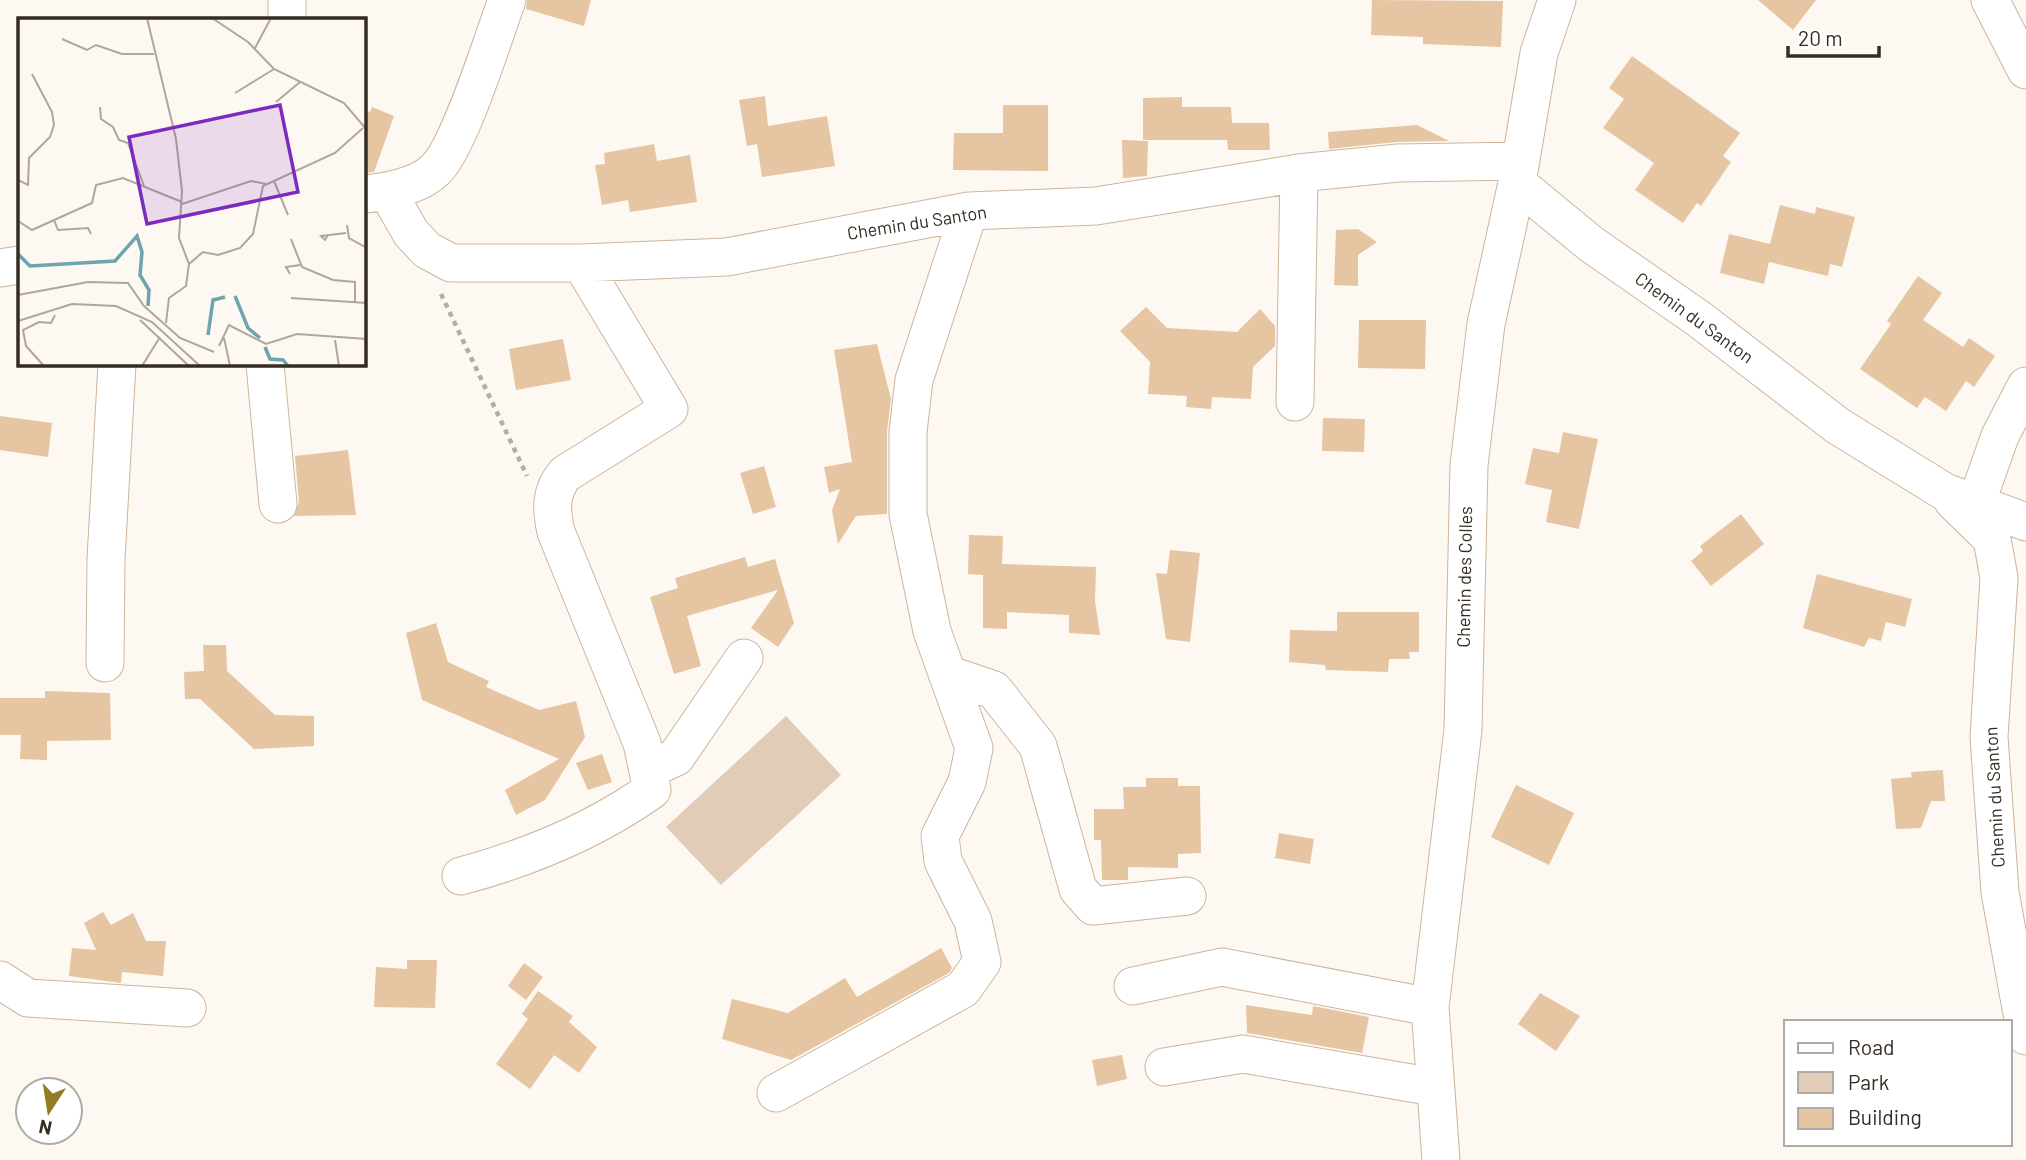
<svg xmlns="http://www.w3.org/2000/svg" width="2026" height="1160" viewBox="0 0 2026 1160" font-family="Barlow,sans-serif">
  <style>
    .green { fill: #e1ccb7 }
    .building { fill: #e6c5a2 }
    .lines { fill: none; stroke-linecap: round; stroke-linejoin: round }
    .minor-casing { stroke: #ccb59c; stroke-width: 39 }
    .path { stroke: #b4ada7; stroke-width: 4.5; stroke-dasharray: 5 5; stroke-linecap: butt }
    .minor { stroke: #fff; stroke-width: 37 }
    .labels { text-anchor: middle; stroke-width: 6; stroke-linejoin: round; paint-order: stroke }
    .street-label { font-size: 18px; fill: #352c22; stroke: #fff }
    .inset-river { fill: none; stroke: #6da5ae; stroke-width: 3.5 }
    .inset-road { fill: none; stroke: #aea69f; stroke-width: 2 }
    .view { fill: #7b2cbf; fill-opacity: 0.15; stroke: #7b2cbf; stroke-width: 3.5 }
    .inset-edge { fill: none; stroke: #352c22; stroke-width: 3.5 }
  </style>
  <rect width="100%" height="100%" fill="#fef8f3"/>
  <path class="green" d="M786,716L841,775L721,885L666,827Z"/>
  <path class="building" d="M527,0H591L584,26L526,9Z
    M1372,0L1503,1L1501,47L1423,44V37L1371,35Z
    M1758,0H1816L1793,30Z
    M1632,56L1740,133L1723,156L1731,162L1701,206L1697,203L1683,223L1635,190L1654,163L1603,128L1624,99L1609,88Z
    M765,96L768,126L827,116L835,166L762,177L757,144L747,146L739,100Z
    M1182,97V107H1231L1232,123H1269L1270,150H1228L1227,140H1143V98Z
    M1003,105H1048V171L953,170L954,133H1003Z
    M372,107L394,116L374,172L364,173V110L370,112Z
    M1417,125L1449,141L1396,142L1329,149L1328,132Z
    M1122,140L1148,141L1147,176L1123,178Z
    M654,144L657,161L690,155L697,202L630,212L628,200L602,205L595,165L605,164L604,153Z
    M1780,205L1815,214L1816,207L1855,217L1842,267L1830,264L1828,276L1769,262L1764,284L1720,273L1729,234L1770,244Z
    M1358,229L1377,242L1358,255V286L1334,285L1336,230Z
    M1918,276L1942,293L1923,320L1963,347L1969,338L1995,356L1974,387L1966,381L1946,411L1925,397L1917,408L1860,369L1891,324L1887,321Z
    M1146,307L1167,328L1237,332L1260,309L1275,326V346L1253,367L1251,399L1212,397L1211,409L1186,407L1187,396L1148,394L1150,362L1120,331Z
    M1359,320H1426L1425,369L1358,368Z
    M563,339L571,380L516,390L509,349Z
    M877,344L891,399L887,432V514L856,516L838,544L832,510L840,489L829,493L824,467L852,462L834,350Z
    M0,416L52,423L48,457L0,450Z
    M1323,418L1365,419L1364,452L1322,451Z
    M1563,432L1598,439L1579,529L1546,522L1552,490L1525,484L1533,448L1559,453Z
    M348,450L356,515L294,516L299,502L295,456Z
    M764,466L776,507L753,514L740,473Z
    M1741,514L1764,544L1711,586L1691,561L1703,551L1700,546Z
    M969,535L1003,536L1002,564L1096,567L1095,601L1100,635L1069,633V615L1007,612V629L983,628V575L968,574Z
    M1170,550L1200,553L1190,642L1166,639L1156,573L1167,574Z
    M745,557L748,567L775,559L794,623L778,647L751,628L778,590L687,616L701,666L674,674L650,597L678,588L675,578Z
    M1817,574L1912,599L1905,627L1886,622L1881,641L1869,638L1864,647L1803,628Z
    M1337,612H1419V652H1409L1410,659H1389L1388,672L1326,670L1325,665L1289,662L1290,630L1337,631Z
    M436,623L448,662L489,681L486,687L539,710L576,701L585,737L545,800L516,815L505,790L559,759L422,700L406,633Z
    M203,645H226L227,671L275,715L314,716V746L254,749L200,699H185L184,672L204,671Z
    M45,691L110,693L111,740L47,741V760L20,759L21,735H0V698H45Z
    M602,754L612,782L588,790L576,763Z
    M1943,770L1945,801H1931L1921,828L1896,829L1891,779L1912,777L1911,772Z
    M1146,778H1178V786H1200L1201,853L1178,854V868L1128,867V880H1102L1101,840H1094V809H1124L1123,787H1146Z
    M1516,785L1574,813L1549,865L1491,837Z
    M1279,833L1314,839L1310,864L1275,858Z
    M103,912L111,925L133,913L146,941H166L163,976L122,972L121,983L69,976L72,948L96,950L84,923Z
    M941,948L952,968L949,973L791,1060L722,1039L732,999L788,1013L845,978L857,997Z
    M407,960H437L435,1008L374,1007L376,967L407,969Z
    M524,963L543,977L526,1000L508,986Z
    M538,991L573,1016L569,1022L597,1047L579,1073L554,1055L530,1089L496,1064L528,1019L522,1014Z
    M1540,993L1580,1016L1556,1051L1518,1024Z
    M1246,1005L1312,1015L1313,1006L1369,1017L1362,1053L1247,1033Z
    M1122,1055L1127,1079L1097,1086L1092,1060Z"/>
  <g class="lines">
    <g class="minor-casing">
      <path id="minor" d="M287,0V19
        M1990,0L2026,70
        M1517,183L1591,244L1699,319L1838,426L1945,492L2026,522
        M388,193L411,233L427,250L451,263H581L727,257L969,211L1096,206L1299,173L1398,163L1521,161
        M365,194C386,192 419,186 435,170C459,149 494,35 507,0
        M0,268L19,265
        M265,364L278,504
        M1295,402L1299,173
        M1953,501L1992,539L1999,578L1989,737L2000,892L2026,1036
        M1976,504L2000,436L2026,386
        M105,663L106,559L117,364
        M947,674L994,690L1038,746L1078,889L1093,906L1187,896
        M648,770L676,757L744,658
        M461,876C528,858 594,831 652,790L642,743L556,532C551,510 550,492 565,474L669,409L581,263
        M0,980L28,998L187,1008
        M1133,986L1222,967L1430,1007
        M1164,1067L1243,1054L1434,1087
        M776,1093L963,989L982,962L973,921L943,861L940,836L967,782L974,748L932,631L908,514V432L914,380L969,211
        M1441,1160L1430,1007L1463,730L1469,465L1486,324L1517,183L1539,53L1557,0"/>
    </g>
    <path class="path" d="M441,294L527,476"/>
    <use href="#minor" class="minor"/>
  </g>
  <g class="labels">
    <g class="street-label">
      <text transform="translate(917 223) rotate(-9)" y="6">Chemin du Santon</text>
      <text transform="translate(1694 318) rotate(36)" y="6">Chemin du Santon</text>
      <text transform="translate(1465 577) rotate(-89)" y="6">Chemin des Colles</text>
      <text transform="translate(1995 797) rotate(-93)" y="6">Chemin du Santon</text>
    </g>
  </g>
  <g transform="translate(18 18)">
    <rect width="348" height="348" fill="#fef8f3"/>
    <path class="inset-river" d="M0,236L12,248L97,243L119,218L124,234L122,257L131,272L130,288M217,278L230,310L242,320M190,317L195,282L207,279M247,329L252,341L265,342L270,348"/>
    <path class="inset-road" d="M129,0L158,121L164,173L161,220L171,246L168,268L151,280L148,305M194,0L230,24L256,51L326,85L349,112M44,21L69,32L78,27L104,36H136M237,30L253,0M217,75L256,51M258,84L282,64M82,89L83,101L95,109L101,122L110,125L126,168M0,162L10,167L11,140L32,119L36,107L34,94L14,56M256,163L270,197M164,186L233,163L248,166M36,202L40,212L70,210L73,216M0,203L14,212L74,185L78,167L105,160L164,184M329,207L331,220L349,230M310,217L307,222L303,218L328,215M273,221L284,249L315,262L337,264V286M171,246L185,234L200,237L222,230L235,216L245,168L317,135L345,110M272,256L268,249L282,247M0,277L70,264L110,265L126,288L162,320L196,334M273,280L349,285M122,302L171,348M0,303L54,286L98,288L134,304L182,348M206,320L212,348M317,322L321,348M201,328L211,307L248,326L279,316L349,321M26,348L8,328L5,312L21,304L33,305L37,297M124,348L142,319"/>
    <path class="view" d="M262,87L280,174L129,206L111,119Z"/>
    <rect width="348" height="348" class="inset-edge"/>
  </g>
  <rect x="1784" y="1020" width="228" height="126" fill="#ffffff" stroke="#aeaba7" stroke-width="2"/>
  <rect x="1798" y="1043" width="35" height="10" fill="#ffffff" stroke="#aeaba7" stroke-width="2"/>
  <text x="1848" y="1055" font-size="21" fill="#352c22">Road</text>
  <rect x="1798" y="1072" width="35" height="21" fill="#e1ccb7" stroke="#aeaba7" stroke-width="2"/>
  <text x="1848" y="1090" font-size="21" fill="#352c22">Park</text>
  <rect x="1798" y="1108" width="35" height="21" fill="#e6c5a2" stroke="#aeaba7" stroke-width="2"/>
  <text x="1848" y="1125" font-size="21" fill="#352c22">Building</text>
  <g transform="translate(49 1111) rotate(192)"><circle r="33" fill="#ffffff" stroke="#aeaba7" stroke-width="2"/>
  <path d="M0-5L12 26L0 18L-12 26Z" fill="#927d24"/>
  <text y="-10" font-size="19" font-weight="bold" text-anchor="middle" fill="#352c22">N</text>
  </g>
  <path d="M1788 46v10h91v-10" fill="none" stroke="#352c22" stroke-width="3.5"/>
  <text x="1798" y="46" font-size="21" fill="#352c22" stroke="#ffffff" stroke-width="5" paint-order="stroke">20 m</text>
</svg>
